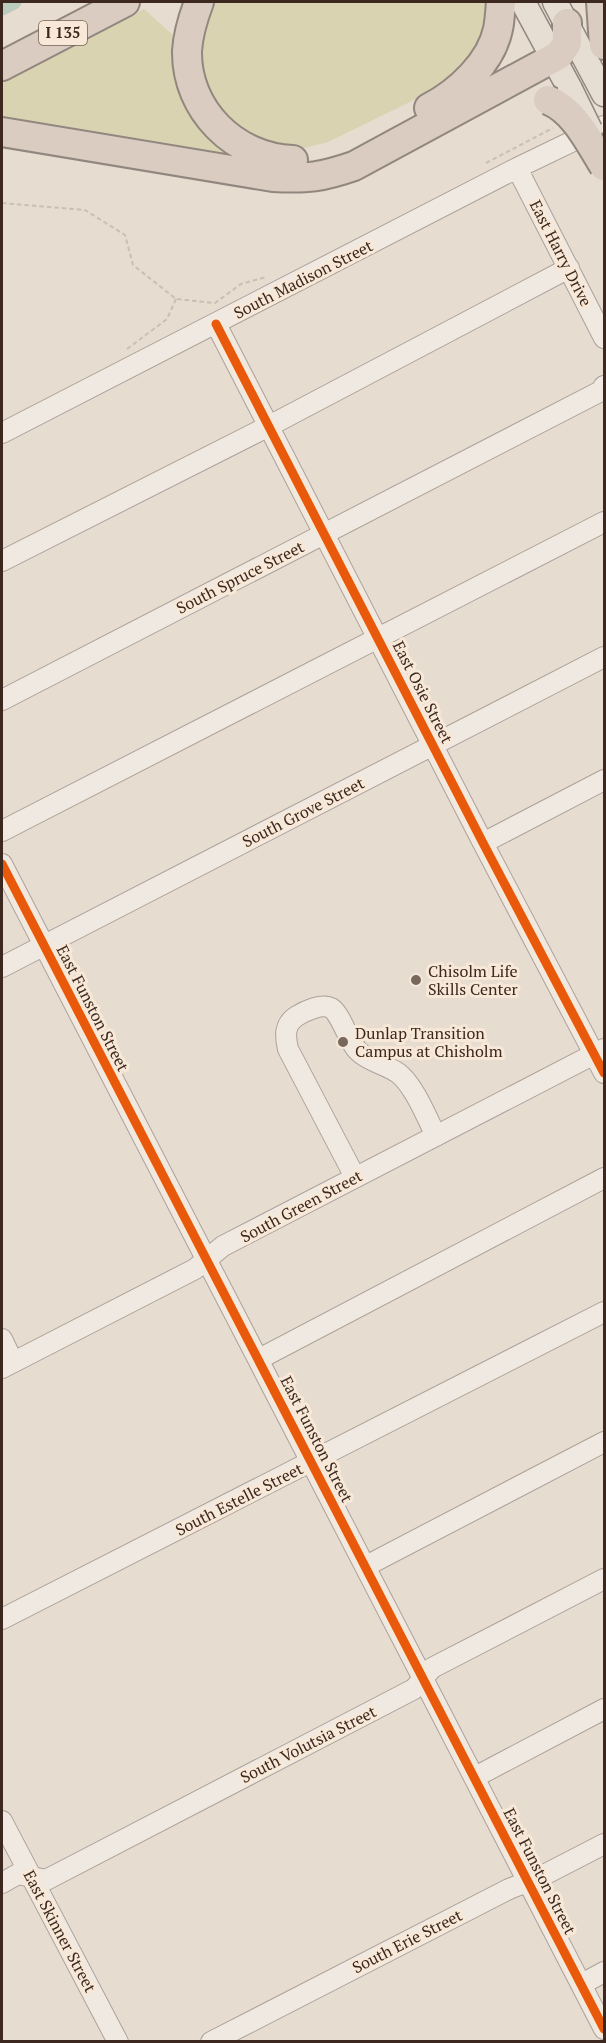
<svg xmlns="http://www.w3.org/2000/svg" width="606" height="2043" viewBox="0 0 606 2043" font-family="'PT Serif',serif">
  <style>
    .green { fill: #dad3b2 }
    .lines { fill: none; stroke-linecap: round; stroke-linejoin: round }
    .canal { stroke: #bbcbbe; stroke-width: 15 }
    .minor-casing { stroke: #ada198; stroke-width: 22 }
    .major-casing { stroke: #92877f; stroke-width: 27 }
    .highway-casing { stroke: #92877f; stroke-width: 32 }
    .path { stroke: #c8bfb8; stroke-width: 2; stroke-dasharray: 4.5 3; stroke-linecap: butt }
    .minor { stroke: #efe9e2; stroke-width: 20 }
    .major { stroke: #e6ddd3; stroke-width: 24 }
    .highway { stroke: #daccc1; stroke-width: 28 }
    .major-bridge-casing { stroke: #92877f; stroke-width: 27; stroke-linecap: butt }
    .highway-bridge-casing { stroke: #92877f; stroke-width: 32; stroke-linecap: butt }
    .major-bridge { stroke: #e6ddd3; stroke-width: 24 }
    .highway-bridge { stroke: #daccc1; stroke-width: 28 }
    .cycleway-casing { stroke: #f7e8d7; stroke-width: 13 }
    .cycleway { stroke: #e8590c; stroke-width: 9 }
    .poi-dot { fill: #78675d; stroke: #f7e8d7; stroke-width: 2 }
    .labels { text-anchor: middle; stroke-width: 6; stroke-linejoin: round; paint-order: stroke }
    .shield { fill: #f7e8d7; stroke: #746256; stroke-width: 1.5 }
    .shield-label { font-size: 15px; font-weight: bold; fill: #3c281f }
    .street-label { font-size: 16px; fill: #3c281f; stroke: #f7e8d7 }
    .poi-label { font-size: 16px; fill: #3c281f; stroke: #f7e8d7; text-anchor: start }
  </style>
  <rect width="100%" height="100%" fill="#e7dcd0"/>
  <path class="green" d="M212,2H490L482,41L453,81L326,143C318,144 310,147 303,148C257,150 206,110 199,64C195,41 203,22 212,2Z
    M144,9L173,35L174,56L237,156L56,125L2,120V83Z"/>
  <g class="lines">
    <path class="canal" d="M2,8L14,2"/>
    <g class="minor-casing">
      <path id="minor" d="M517,168L604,338
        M216,324L483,843L604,1073
        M2,433L517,168L604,126
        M2,561L269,426L569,268
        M2,700L601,391L604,386
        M2,831L604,522
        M483,843L604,780
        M2,864L604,2029
        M2,967L604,657
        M355,1177L288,1049C285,1036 284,1024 297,1016C305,1011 322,1003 331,1008C341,1014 348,1041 358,1051C369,1062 385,1064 398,1073C414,1085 427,1118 436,1136
        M2,1339L13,1362
        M259,1359L604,1178
        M2,1368L195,1269L223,1246L604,1049
        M366,1566L604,1442
        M2,1619L604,1312
        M475,1777L604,1709
        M2,1821L118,2042
        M2,1883L18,1874L46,1880L414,1689L432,1668L604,1579
        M582,1984L604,1972
        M211,2042L509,1889L542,1876L604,1844"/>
    </g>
    <g class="major-casing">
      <path id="major" d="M523,2L570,89
        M555,2L604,94"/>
    </g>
    <g class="highway-casing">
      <path id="highway" d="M199,2C193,18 188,34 187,51C186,110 235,158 293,160
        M601,2L604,45
        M2,66L125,2
        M429,108C458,93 491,63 498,29C500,20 500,11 501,2
        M2,132L273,177C308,179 322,177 354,166L559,55L567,43V23"/>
    </g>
    <path class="path" d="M486,163L553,128
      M2,203L85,210L125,235L133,265L176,299L215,303L241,284L266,277
      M127,349L167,319L176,299"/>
    <use href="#minor" class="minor"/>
    <use href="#major" class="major"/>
    <use href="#highway" class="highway"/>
    <g class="major-bridge-casing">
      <path id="major-bridge" d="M570,89L590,130"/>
    </g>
    <g class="highway-bridge-casing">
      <path id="highway-bridge" d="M548,100C575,111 589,142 604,166"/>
    </g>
    <use href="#major-bridge" class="major-bridge"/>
    <use href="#highway-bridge" class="highway-bridge"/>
    <g class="cycleway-casing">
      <path id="cycleway" d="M216,324L483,843L604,1073
        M2,864L604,2029"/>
    </g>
    <use href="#cycleway" class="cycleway"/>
  </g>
  <g class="poi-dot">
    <circle cx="416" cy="980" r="6"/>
    <circle cx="343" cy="1042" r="6"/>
  </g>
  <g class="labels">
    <rect class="shield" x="39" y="21" width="48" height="24" rx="4.5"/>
    <g class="shield-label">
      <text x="63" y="38">I 135</text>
    </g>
    <g class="street-label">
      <text transform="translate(561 253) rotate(63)" y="6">East Harry Drive</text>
      <text transform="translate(303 279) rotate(-27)" y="6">South Madison Street</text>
      <text transform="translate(240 577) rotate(-27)" y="6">South Spruce Street</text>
      <text transform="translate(423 692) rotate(63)" y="6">East Osie Street</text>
      <text transform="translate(303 812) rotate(-27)" y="6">South Grove Street</text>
      <text transform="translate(93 1008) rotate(63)" y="6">East Funston Street</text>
      <text transform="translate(301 1206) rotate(-28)" y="6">South Green Street</text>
      <text transform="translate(317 1439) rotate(63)" y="6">East Funston Street</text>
      <text transform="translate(239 1499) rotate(-27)" y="6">South Estelle Street</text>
      <text transform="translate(308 1744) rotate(-27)" y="6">South Volutsia Street</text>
      <text transform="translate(540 1871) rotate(63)" y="6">East Funston Street</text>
      <text transform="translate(60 1931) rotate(62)" y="6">East Skinner Street</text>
      <text transform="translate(407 1941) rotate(-27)" y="6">South Erie Street</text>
    </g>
    <g class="poi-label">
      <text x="428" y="977">Chisolm Life<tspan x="428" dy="18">Skills Center</tspan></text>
      <text x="355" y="1039">Dunlap Transition<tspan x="355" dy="18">Campus at Chisholm</tspan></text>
    </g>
  </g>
  <rect width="606" height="2043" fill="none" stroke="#3c281f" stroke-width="6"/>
</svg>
